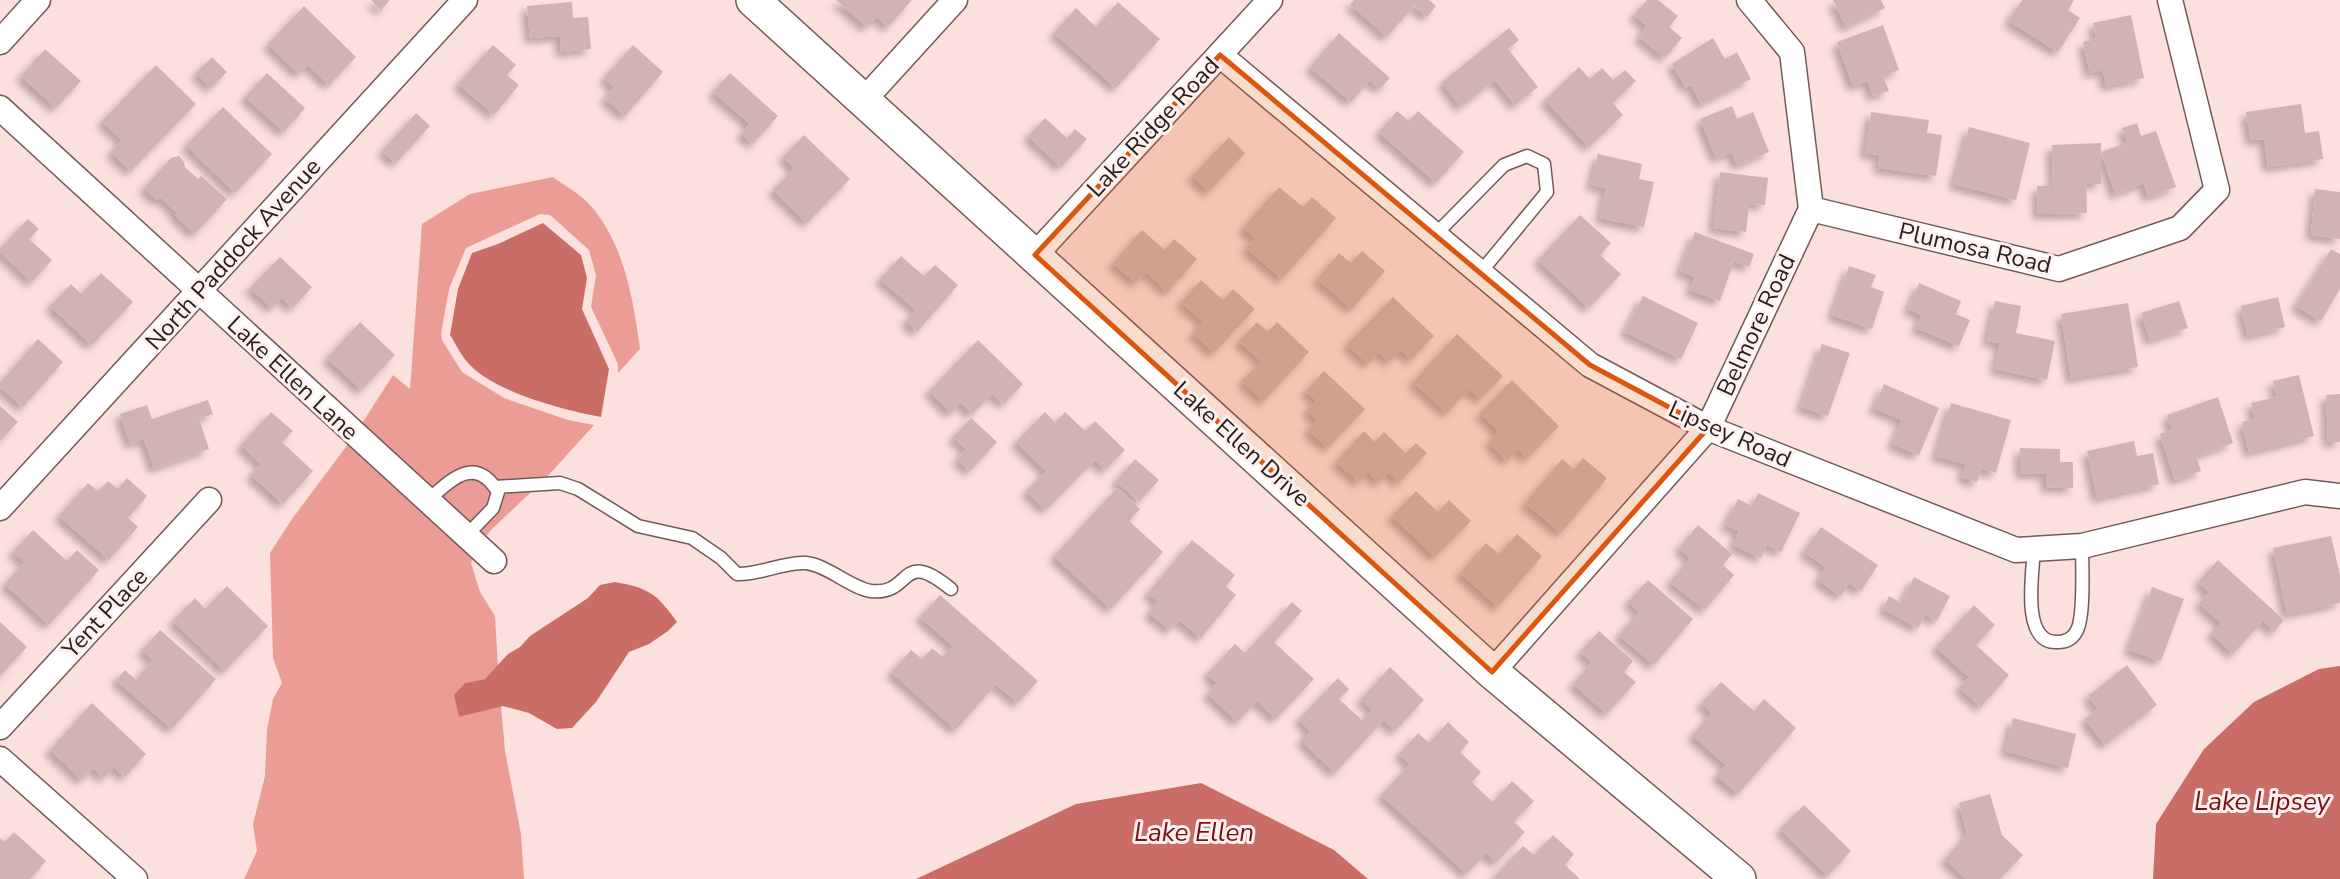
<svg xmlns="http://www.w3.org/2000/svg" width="2340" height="879" viewBox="0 0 2340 879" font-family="'Nunito Sans',sans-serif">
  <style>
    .green { fill: #eb9d95 }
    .water { fill: #c96d66 }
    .building { fill: #cfb4b1; filter: url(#shadow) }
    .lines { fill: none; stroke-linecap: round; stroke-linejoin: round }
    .lane-casing { stroke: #725a58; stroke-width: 15 }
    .street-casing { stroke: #725a58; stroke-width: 27 }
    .secondary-casing { stroke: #725a58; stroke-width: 36 }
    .lane { stroke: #fff; stroke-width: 12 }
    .street { stroke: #fff; stroke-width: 24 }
    .secondary { stroke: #fff; stroke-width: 33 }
    .marked { fill: #de560d; fill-opacity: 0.2; stroke: #de560d; stroke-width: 5; stroke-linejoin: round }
    .labels { text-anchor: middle; stroke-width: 6; stroke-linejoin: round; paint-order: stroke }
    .street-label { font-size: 24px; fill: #291f1e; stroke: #fdf2f0 }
    .water-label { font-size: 26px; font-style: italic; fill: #810b14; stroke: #fdf2f0 }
  </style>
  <defs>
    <filter id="shadow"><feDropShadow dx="-5.5" dy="5.5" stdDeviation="3.5" flood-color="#0004"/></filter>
  </defs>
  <rect width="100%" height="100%" fill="#fce0dd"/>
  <path class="green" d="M553,177C565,186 582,195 591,206C625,246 633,299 640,349L618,373V364L591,307L596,275L589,250L550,215L540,214L466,248L449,289L441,334L442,340L462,372L504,398L568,420L594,425L546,478L491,530L485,538L361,425L393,375L410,389L422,224L470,194Z
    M348,444L473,558L471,563L480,592L495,616L498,666L485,679L465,683L455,695L459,717L501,706L505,751L521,834L524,879H244L257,851L253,824L265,776L267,730L273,699L282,683L273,658L270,553L292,519Z"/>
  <path class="water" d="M543,223L581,255L587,278L582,309L609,369L601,417C564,410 498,393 471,366C462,358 456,344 450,335L458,289L472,253L498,244Z
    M615,582C649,588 657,594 677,622L668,631L649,644L629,652L596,702L572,728L557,729L529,713L503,706L459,717L454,695L465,683L485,679L508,654L520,647L530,636L588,598L600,585Z
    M2340,666V879H2153L2156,824L2204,749L2254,702L2319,669Z
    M1201,783L1334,850L1368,879H916L1076,804Z"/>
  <path class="building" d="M371,0H390L381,10Z
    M836,0H912L888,27L877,17L867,27Z
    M1354,0H1429L1436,6L1427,17L1414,6L1387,37L1350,4Z
    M1647,0H1658L1678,16L1669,27L1682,38L1665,58L1639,37L1647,26L1634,15Z
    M1833,0H1881L1885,8L1846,27Z
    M2022,0H2074L2068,10L2080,18L2058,52L2009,21Z
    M572,2L573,18L588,17L591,49L561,52L560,36L530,38L527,6Z
    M1118,2L1160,39L1116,88L1054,33L1076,8L1096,27Z
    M304,6L356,57L329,85L308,65L299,74L268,44Z
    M2131,15L2144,78L2106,86L2103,70L2090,73L2083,42L2096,39L2093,23Z
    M1883,25L1899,70L1883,76L1889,91L1873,96L1868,81L1853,86L1837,42Z
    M1509,28L1519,40L1508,49L1538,87L1515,105L1495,80L1461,107L1442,82Z
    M1339,33L1390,78L1380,89L1370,80L1351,102L1310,67Z
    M1713,38L1725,59L1737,52L1751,79L1701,104L1691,85L1686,88L1672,64Z
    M493,45L516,65L507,75L519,85L494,115L458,84Z
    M633,45L663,72L625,116L605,98L614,87L604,78Z
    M45,49L81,81L56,108L21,76Z
    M212,57L227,72L211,88L196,73Z
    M156,65L196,104L131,171L111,152L122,140L102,121Z
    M1579,67L1590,79L1602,68L1613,80L1625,70L1636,81L1613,103L1623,115L1589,147L1545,100Z
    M267,73L305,108L284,132L245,97Z
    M730,73L778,116L753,144L741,133L750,124L713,92Z
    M2301,104L2305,133L2319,131L2323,159L2268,167L2264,139L2251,140L2246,112Z
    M1732,106L1737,119L1753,112L1769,152L1737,165L1732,152L1716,158L1700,119Z
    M223,107L272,154L235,193L186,145Z
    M1397,111L1409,121L1418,111L1464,152L1436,183L1379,132Z
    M1871,112L1929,120L1927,133L1942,135L1936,176L1878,168L1880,155L1865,153Z
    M416,113L430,126L396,163L382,151Z
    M1045,118L1067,138L1075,129L1087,139L1061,167L1028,136Z
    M2137,123L2141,136L2156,131L2176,187L2148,197L2144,183L2115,194L2101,152L2128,142L2122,128Z
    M1969,127L2030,143L2016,200L1954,184Z
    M804,135L850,179L807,223L773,190L794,168L783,157Z
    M1229,137L1245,153L1209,192L1192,176Z
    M2101,143V184H2086L2087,213L2038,214L2037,186H2053L2052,145Z
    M1598,154L1642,164L1639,179L1654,182L1644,227L1600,218L1606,188L1591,185Z
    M179,156L184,162L185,167L198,179L201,176L227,199L195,234L175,215L177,213L160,197L157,200L144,188L171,158Z
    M1720,172L1768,178L1765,205L1749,204L1746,232L1713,228Z
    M1279,187L1303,207L1312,197L1336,218L1282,279L1246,248L1255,238L1243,228Z
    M2315,189L2340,192V239L2311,235Z
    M1580,215L1611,243L1600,255L1621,274L1589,308L1538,260Z
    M28,219L39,229L29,239L52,260L32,282L0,252V248Z
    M1142,230L1165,250L1174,239L1197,259L1168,292L1146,272L1136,283L1113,263Z
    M1695,232L1754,254L1749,267L1734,261L1720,301L1690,290L1695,277L1680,271Z
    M2331,249L2340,254V289L2321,321L2296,306Z
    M1362,251L1385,271L1352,309L1317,279L1339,253L1351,263Z
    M901,256L924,276L935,265L958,285L917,332L906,321L916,310L880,279Z
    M280,257L312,287L293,308L282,298L272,308L250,288Z
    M1849,266L1876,275L1871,287L1884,292L1872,329L1832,315Z
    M101,273L133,302L92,345L50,306L71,284L81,294Z
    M1201,280L1223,300L1233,289L1255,309L1214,353L1193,333L1203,322L1181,302Z
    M1919,283L1961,301L1956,314L1970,320L1959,346L1916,328L1922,315L1908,309Z
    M1643,296L1698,323L1681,359L1625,332Z
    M1393,297L1434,336L1411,360L1401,350L1389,362L1379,352L1368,364L1347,344Z
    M2278,297L2285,327L2248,336L2241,306Z
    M1995,301L2021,306L2016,333L2055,341L2047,380L1995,369L2000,343L1987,341Z
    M2179,301L2188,328L2150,340L2141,313Z
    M2128,303L2138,367L2071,378L2061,314Z
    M360,322L395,355L362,390L327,358Z
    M1257,322L1268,332L1277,322L1309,352L1264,401L1242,381L1261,361L1239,341Z
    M1457,334L1503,376L1480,400L1469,389L1447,413L1413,382Z
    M38,339L63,362L23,407L0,387V383Z
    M978,340L1023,384L1004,404L992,394L972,414L961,403L951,413L929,391Z
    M1822,344L1850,353L1828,416L1801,407Z
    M1324,371L1365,409L1328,448L1308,430L1317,420L1307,410L1316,401L1306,391Z
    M2299,375L2314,436L2249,452L2242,422L2255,419L2251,403L2277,397L2273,381Z
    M1512,380L1559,426L1527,459L1518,449L1507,461L1489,442L1499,432L1480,413Z
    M1884,384L1939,408L1919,455L1892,444L1902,420L1874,408Z
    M2340,394V442H2328L2326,395Z
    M2218,397L2233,443L2196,456L2201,471L2175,480L2160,434L2172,430L2167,415Z
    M208,400L213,414L199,419L209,449L154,468L144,439L130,444L120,414L147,405L152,419Z
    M1951,403L2011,420L1996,473L1981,469L1977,482L1962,477L1966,464L1936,456Z
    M0,406L18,422L0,441Z
    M271,412L293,431L282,442L313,471L283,504L251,475L261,464L241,445Z
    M1045,412L1055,422L1065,412L1085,431L1095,421L1125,450L1105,470L1095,460L1046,510L1026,491L1046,471L1016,442Z
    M971,418L997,442L970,471L957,459L966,449L953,437Z
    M1364,431L1375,442L1384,432L1406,453L1416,443L1427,453L1399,483L1388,472L1379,483L1368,472L1359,482L1336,462Z
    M2134,441L2137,456L2153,453L2159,484L2097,498L2087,451Z
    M2020,448L2060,449V462H2073V488L2046,487V474L2020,473Z
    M1583,458L1607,478L1561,533L1525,503L1562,459L1574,469Z
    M1135,459L1159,480L1139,502L1116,481Z
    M127,478L147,496L128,518L138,527L109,560L59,516L88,483L98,491L108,481L118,489Z
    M1117,488L1140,509L1129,521L1163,552L1111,609L1054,556Z
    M1416,491L1438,512L1449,500L1471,521L1435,557L1392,516Z
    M1758,493L1800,513L1781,552L1767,545L1761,558L1733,545L1739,531L1725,525L1738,499L1752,506Z
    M1698,525L1732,554L1723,565L1734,575L1705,610L1670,582L1690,558L1679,548Z
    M1821,527L1878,565L1861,591L1849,583L1841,596L1818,580L1826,567L1804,552Z
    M33,530L67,561L77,550L99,570L49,625L5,584L25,562L13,552Z
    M1517,534L1542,556L1498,607L1460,573L1486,543L1499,554Z
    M2331,536L2340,575V603L2287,614L2273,548Z
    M1192,540L1235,575L1226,586L1236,595L1201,638L1179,620L1170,630L1149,613L1158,602L1148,593Z
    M2218,560L2284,620L2274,632L2263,621L2233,654L2211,633L2221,623L2199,603L2209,592L2198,582Z
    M1914,577L1950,596L1937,621L1925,615L1918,628L1883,609L1889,596L1901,603Z
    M1648,580L1693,619L1654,665L1619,635L1639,612L1628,602Z
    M227,586L268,626L225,671L173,621L195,598L205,609Z
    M2152,587L2184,599L2161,661L2129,650Z
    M940,595L1038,681L1018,703L996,684L956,730L891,672L911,650L922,659L932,648L943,657L953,646L920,617Z
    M1292,602L1302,611L1274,642L1314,679L1276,719L1257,701L1238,722L1208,694L1217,683L1207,674L1235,644L1245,653Z
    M1974,605L1995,625L1976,645L2009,675L1981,707L1959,687L1969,677L1936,647Z
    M0,622L27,647L0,676Z
    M160,630L216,679L172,729L116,680L125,670L136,680L153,660L142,650Z
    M1599,631L1633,661L1624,672L1636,682L1607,714L1573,684L1592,662L1580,652Z
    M2127,665L2157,705L2105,745L2085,719L2098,709L2088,696Z
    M1390,667L1424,700L1395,731L1384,720L1335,773L1301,740L1310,731L1299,719L1338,678L1349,689L1339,699L1362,720L1372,710L1361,699Z
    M1721,682L1754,711L1764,699L1796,728L1738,794L1716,775L1726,765L1692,735L1712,713L1701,704Z
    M92,703L146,754L125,777L114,767L104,778L93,768L82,780L50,750Z
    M2013,718L2076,734L2068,768L2005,751Z
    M1448,722L1469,742L1460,752L1481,772L1472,782L1483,793L1493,802L1512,781L1534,801L1514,822L1525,832L1496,863L1486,853L1467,874L1381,795L1410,764L1399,754L1418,733L1429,743Z
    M1990,794L2002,835L2023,855L2000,879H1966L1945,859L1967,834L1959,803Z
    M1804,805L1851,851L1828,876L1780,829Z
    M14,832L46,861L30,879H0V838L5,842Z
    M1553,835L1574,854L1565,865L1580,879H1496L1494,877L1523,846L1534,855Z"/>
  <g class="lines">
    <g class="lane-casing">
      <path id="lane" d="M1436,234L1504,165L1527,156L1544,164L1547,192L1480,273
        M495,487L560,483L578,489L638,526L692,538L721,558L737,574C760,575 782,562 806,563C827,565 851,588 871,591C913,596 899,546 951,589
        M427,501C451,480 475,454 498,492L493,508L466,536
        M2034,549C2033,571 2020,645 2058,642C2065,642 2072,639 2076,632C2085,619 2082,564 2082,546"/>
    </g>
    <g class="street-casing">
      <path id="street" d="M0,42L38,0
        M1220,55L1590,365L1708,428L2016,550L2082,546L2305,492L2340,496
        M863,101L955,0
        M0,108L494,561
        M1811,209L2059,269L2180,228L2217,190L2170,0
        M1035,255L1270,0
        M0,508L465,0
        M1492,672L1708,428L1811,209L1792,52L1749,0
        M0,727L209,500
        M0,759L135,879"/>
    </g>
    <g class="secondary-casing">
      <path id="secondary" d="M753,0L1492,672L1739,879"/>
    </g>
    <use href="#lane" class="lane"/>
    <use href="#street" class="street"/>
    <use href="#secondary" class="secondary"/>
  </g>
  <path class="marked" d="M1220,55L1590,365L1708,428L1492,672L1035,255Z"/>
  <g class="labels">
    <g class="street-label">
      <text transform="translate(1153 127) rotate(-47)" y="8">Lake Ridge Road</text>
      <text transform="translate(1975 248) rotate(13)" y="8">Plumosa Road</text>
      <text transform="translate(233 254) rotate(-48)" y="8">North Paddock Avenue</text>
      <text transform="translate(1756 325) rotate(-65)" y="8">Belmore Road</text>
      <text transform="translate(293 378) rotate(43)" y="8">Lake Ellen Lane</text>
      <text transform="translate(1730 434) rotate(24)" y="8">Lipsey Road</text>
      <text transform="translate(1242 444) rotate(42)" y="8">Lake Ellen Drive</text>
      <text transform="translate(105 613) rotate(-47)" y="8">Yent Place</text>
    </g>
    <g class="water-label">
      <text x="2262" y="810">Lake Lipsey</text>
      <text x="1194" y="841">Lake Ellen</text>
    </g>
  </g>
</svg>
